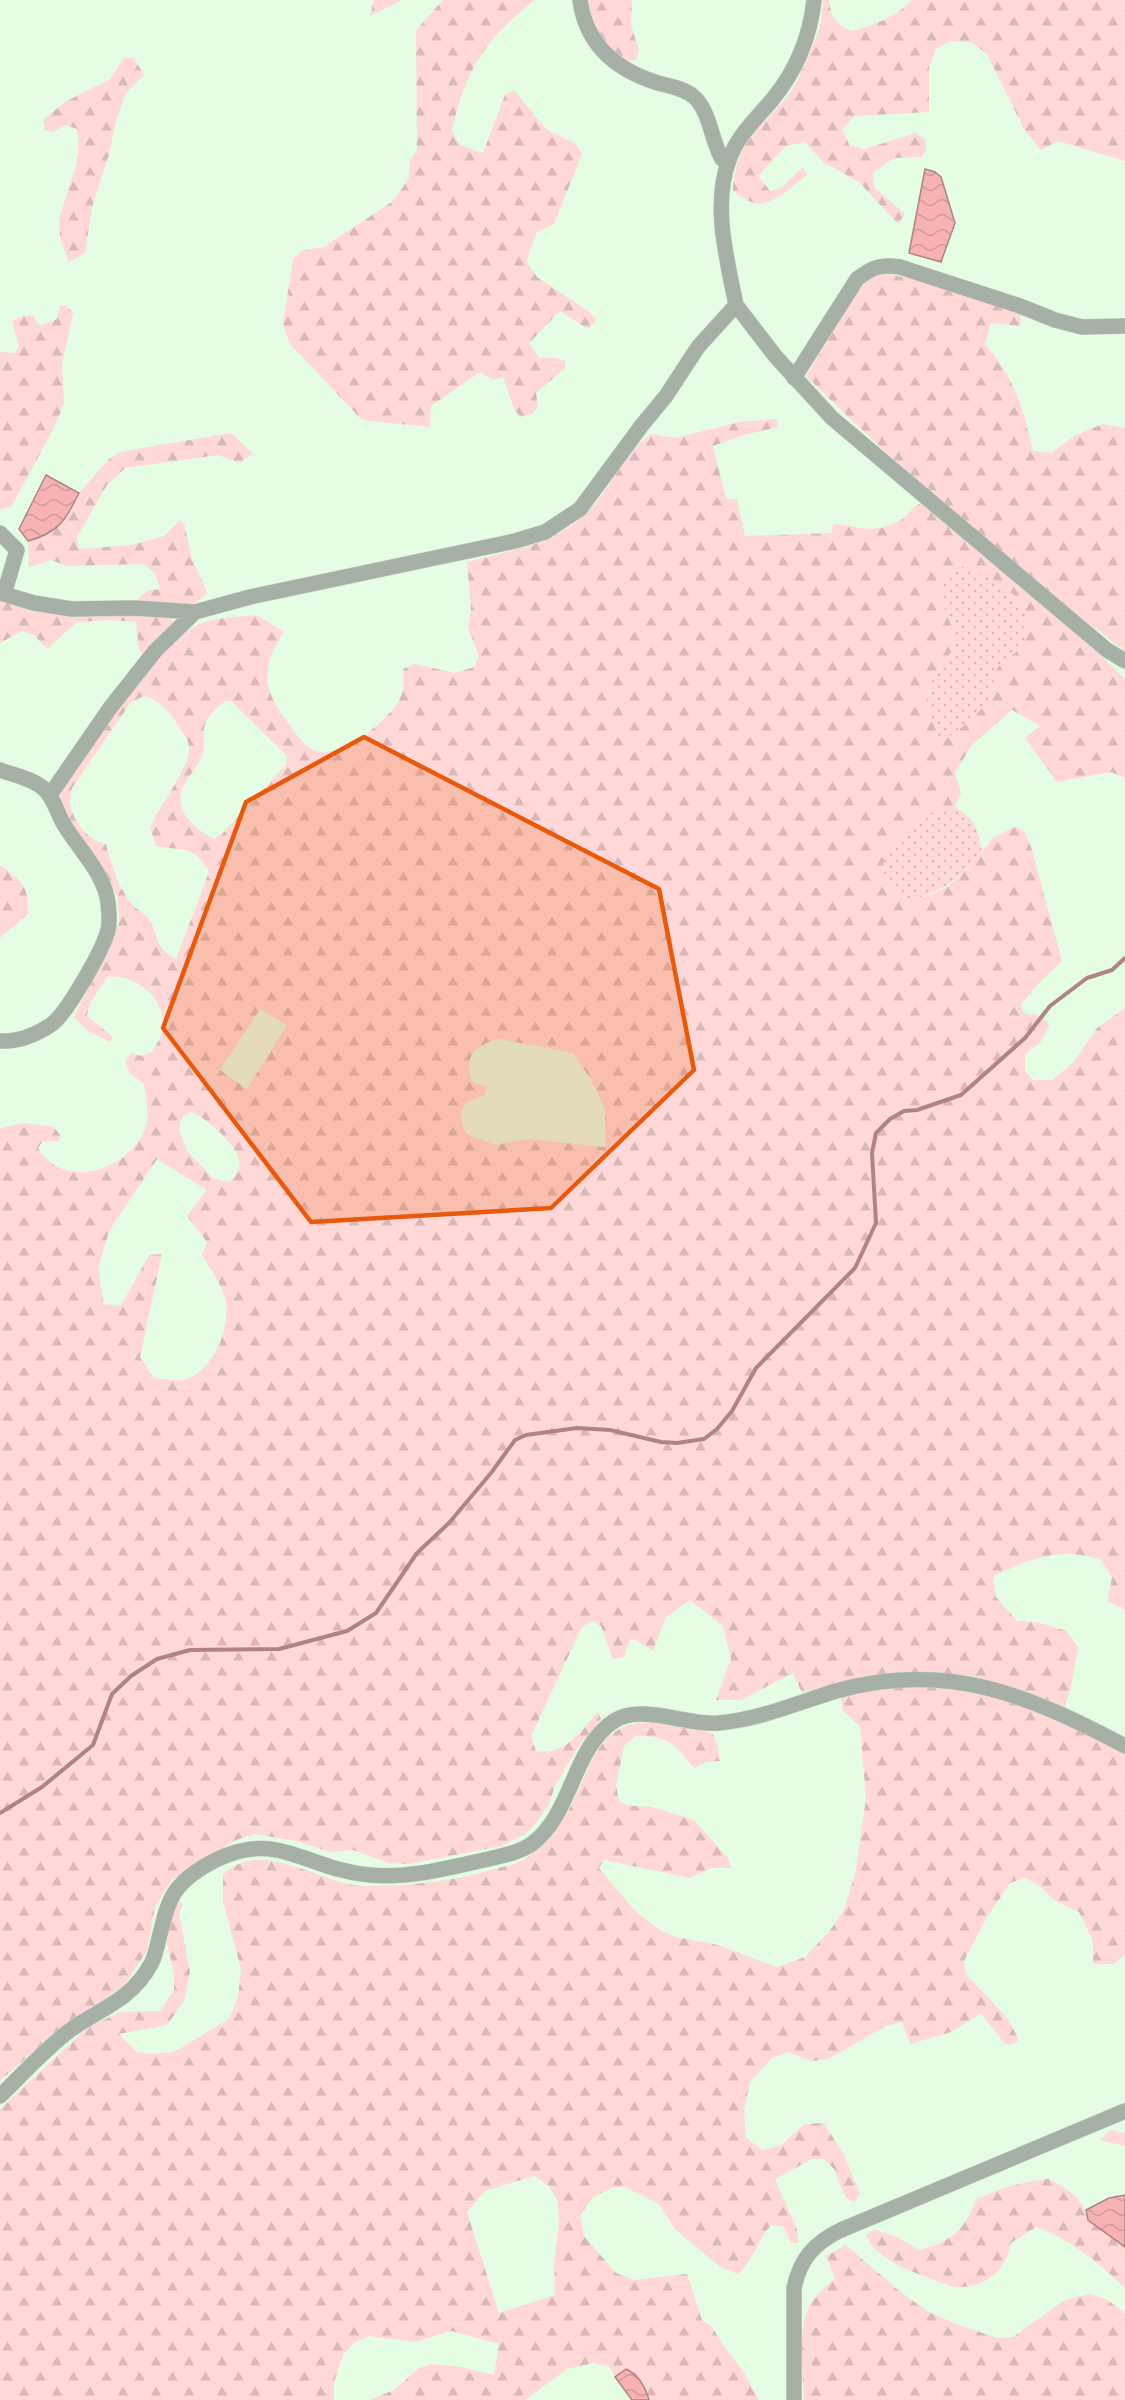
<svg xmlns="http://www.w3.org/2000/svg" width="1125" height="2400" viewBox="0 0 1125 2400" font-family="Helvetica,sans-serif">
  <style>
    .grass { fill: url(#grass-dots) }
    .forest { fill: url(#forest-firs); fill-rule: evenodd }
    .water { fill: url(#water-waves); stroke: #b18482; stroke-width: 1.5 }
    .lines { fill: none; stroke-linecap: round; stroke-linejoin: round }
    .stream { stroke: #b18482; stroke-width: 4 }
    .street-casing { stroke: #c2d8c2; stroke-width: 16 }
    .street { stroke: #a6b0a6; stroke-width: 15 }
    .marked { fill: #e8590c; fill-opacity: 0.2; stroke: #e8590c; stroke-width: 4.5; stroke-linejoin: round }
  </style>
  <defs>
    <pattern id="grass-dots" width="8" height="8" patternUnits="userSpaceOnUse" patternTransform="scale(1.5)"><rect width="8" height="8" fill="#ffd8d7"/><path d="M2 2h.1M6 6h.1" fill="none" stroke="#d9b9b7" stroke-width="1.8" stroke-linecap="round"/></pattern>
    <pattern id="forest-firs" width="22" height="20" patternUnits="userSpaceOnUse" patternTransform="scale(1.5)"><rect width="22" height="20" fill="#ffd8d7"/><path d="M5 1l3.5 6h-7zM16 11l3.5 6h-7z" fill="#d9b9b7"/></pattern>
    <pattern id="water-waves" width="16" height="10" patternUnits="userSpaceOnUse" patternTransform="scale(1.5)"><rect width="16" height="10" fill="#f7b3b3"/><path d="M0 5q4-4 8 0t8 0" fill="none" stroke="#d39999"/></pattern>
  </defs>
  <rect width="100%" height="100%" fill="#e4fde4"/>
  <path class="grass" d="M959,566C991,573 1039,600 1026,640C1021,653 1002,673 993,684C993,710 959,729 941,743C934,725 922,699 932,680C939,665 953,657 955,640C955,634 952,628 950,622C942,603 938,588 950,569Z
    M955,807C976,820 977,828 982,851C959,879 944,892 909,900C877,880 875,860 903,835C908,830 914,823 920,819C930,813 944,811 955,807Z"/>
  <path class="forest" d="M374,0H402L370,16Z
    M443,0H535C486,38 465,70 452,131L460,145L483,153L505,95L514,90L547,130L576,144L582,154L554,224L537,232L526,261L537,277L591,313L596,320L588,329L560,311L529,343L539,358H556L565,361V368L536,393L538,407L532,414L520,417L514,409L503,377L493,380L480,372L431,406L430,427L369,421L360,418L290,344L283,324L293,259L301,251L324,247L393,201L409,178L410,160L417,150L416,30Z
    M587,0H632L631,25L639,50L636,60L624,61C602,44 592,27 587,0Z
    M823,0H829C831,17 836,25 852,31C873,26 897,16 912,0H1125V161L1058,141L1041,150L1025,131L987,54L972,42L950,41L936,49L929,67V112L854,116L842,130L850,146L865,149L916,133L926,140V150L922,157L894,158L873,173L874,187L905,214L898,224L859,182L823,162L805,142L786,146L758,176L770,191L781,188L803,167L807,175C793,186 772,207 754,203C747,201 740,195 733,191C734,142 761,129 789,94C797,85 818,35 821,23C822,16 822,8 823,0Z
    M124,58H134L144,75L126,93L116,121L109,154L92,207L85,253L69,262L60,238L59,219L77,163L79,142L77,129L66,125L52,132L45,130L43,120L65,102L110,79Z
    M881,272L924,282L1021,313L1020,326L991,323L985,344C1016,381 1022,405 1033,451L1051,453L1076,435L1103,424L1125,428V651C1012,567 906,474 806,376L860,287Z
    M60,305L66,306L73,312L62,365L64,404L54,428L11,507L0,509V352L16,353L19,346L12,321L24,315L33,316L40,326L57,319Z
    M775,419L778,423V427L744,435L713,446L726,499H737L745,536L832,533L833,523C862,528 878,535 904,518C911,513 912,506 922,503L1075,630L1125,679V778L1111,772L1057,782L1025,738L1040,726L1012,710L971,746L955,773L961,793L955,807C944,811 930,813 920,819C914,823 908,830 903,835C875,861 877,880 909,900L931,895L949,886L969,867L994,837L1015,827L1024,831L1031,847L1062,961L1034,988L1021,1005L1023,1012L1029,1015L1036,1014L1048,1022L1049,1027L1040,1043L1025,1054V1071L1033,1080H1052L1073,1063L1097,1028L1125,1008V1610L1108,1601L1112,1577L1101,1560C1059,1546 1031,1559 993,1576L996,1597L1017,1621L1040,1623L1067,1631L1078,1648L1070,1691L1060,1721L1125,1754V1955L1113,1964H1093V1941L1079,1912L1054,1900L1039,1885L1025,1878L1010,1883L987,1917L964,1961L966,1974L1008,2019L1019,2040L1013,2044H1005L981,2013L951,2032L910,2044L902,2022L886,2026L828,2059L812,2061L789,2052L772,2058L750,2082L744,2110L746,2138L763,2150L780,2146L805,2124L824,2123L844,2155L860,2194L854,2202L846,2198L834,2169L824,2159H812L775,2179L798,2232V2243H791L783,2226L771,2225C758,2239 753,2261 738,2274L720,2267L675,2229L659,2204L625,2187L612,2188L593,2197L580,2215L584,2236L616,2273L634,2280L687,2274L702,2320L712,2327L723,2345L743,2371L759,2400H649L646,2389L626,2369L615,2377L609,2366L593,2363L567,2369L525,2400H369L394,2390L419,2368L432,2364L461,2367L494,2375L499,2344L451,2331L415,2342L368,2336L354,2343L343,2355L334,2382V2400H0V2109L88,2027L121,2012L160,2011L174,1990V1974L167,1943L170,1919L176,1901L183,1904L179,1913L190,1972L184,2001L167,2025L119,2034L136,2052L153,2054L174,2052L229,2019L238,1997L241,1969L223,1901V1875C262,1836 320,1885 365,1886C400,1887 457,1881 491,1870C501,1867 516,1865 525,1859C612,1803 559,1684 713,1734L718,1746L720,1761L707,1762L694,1768C674,1743 669,1736 636,1736L624,1746L616,1785L619,1802L633,1806L652,1807L694,1820L728,1858L731,1868H711L690,1878L604,1860L599,1868L634,1910L661,1931L676,1937L718,1945L777,1967L805,1957L829,1932L844,1910L855,1874L866,1799L860,1726L842,1710L841,1681L802,1693L793,1673L741,1700H716L731,1659L723,1626L690,1600L666,1617L653,1651L636,1640H630L624,1657L613,1659L601,1626L592,1621L582,1627L531,1736L536,1751C565,1756 581,1731 598,1712L601,1719L577,1749L555,1786L549,1804L536,1823L527,1833L501,1846L409,1864L388,1863L353,1850L330,1852L296,1841L255,1834L236,1840L199,1862L172,1880L155,1906L147,1951L125,1984L84,2015L59,2029L0,2081V1128L24,1123L54,1127L60,1135L59,1141H43L38,1148C65,1193 132,1169 146,1126C150,1113 146,1097 144,1084L130,1073L125,1062L131,1053L141,1056L152,1052C155,1046 161,1038 162,1031C169,1001 136,973 107,977L89,1005L87,1016L113,1037L110,1042L88,1031L74,1017L99,968L119,922L118,898L103,869L58,803L63,789C95,741 146,649 198,625C215,617 238,617 257,615L284,632C260,669 262,688 288,723C295,732 303,745 313,750C338,762 384,723 397,704C404,693 405,681 403,669L415,664L455,673L474,667L479,656L468,627L471,610L467,562C518,548 560,545 596,503C609,487 618,469 630,453C636,446 644,440 651,434L675,438L740,422ZM959,566C990,573 1039,600 1026,639C1022,652 1004,658 997,669C992,677 995,688 991,695C979,716 959,729 941,743C934,725 922,699 932,680C939,665 953,657 955,640C955,634 952,628 950,622C942,603 938,588 950,569ZM144,696C158,699 168,710 176,722C181,731 191,741 189,752C186,773 159,806 150,828L156,846C184,851 194,845 209,872L176,959C155,948 160,939 150,921C147,915 138,911 133,905C119,890 111,864 106,844C89,842 72,820 70,803C70,798 71,793 72,788L131,702ZM225,701H231L287,756L286,765L222,834L214,839C194,829 171,809 184,785C190,774 199,765 203,753C206,745 203,738 204,730C204,718 216,709 225,701ZM260,1009L287,1025L247,1089L220,1070ZM499,1039L573,1053L590,1078L605,1109V1147L528,1139L495,1145L466,1134C456,1113 460,1101 484,1096L487,1087L472,1082C463,1056 475,1045 499,1039ZM191,1112C206,1117 236,1144 239,1160C241,1169 236,1175 230,1182L214,1179L187,1151L179,1130L182,1117ZM157,1159L207,1190L187,1216L207,1242L202,1255C209,1267 218,1279 223,1292C235,1319 216,1369 187,1379C178,1382 163,1379 154,1378L140,1357L162,1254L149,1255L121,1306L104,1304L98,1269L109,1231ZM534,2176L549,2186L558,2202L559,2224L554,2263L555,2295L499,2313L467,2212L485,2191Z
    M231,433L253,454L240,463L218,455L125,468L107,485L77,537L79,549L132,545L164,536L179,521L184,523L192,559L207,592C192,615 159,605 135,602L147,591L160,589L155,574L144,564L67,566L51,560L29,567L28,541L41,538L68,516L79,493L110,458L120,452Z
    M0,599L172,619L174,625L144,655L139,650L136,622L111,620L77,622L47,649L34,635L22,631L0,643Z
    M0,865C21,880 30,887 28,914L0,938Z
    M1111,2130L1125,2133V2146L1100,2140Z
    M1048,2179C1067,2188 1083,2198 1088,2220L1125,2247V2288C1099,2263 1071,2239 1036,2227L1011,2243C1004,2274 985,2288 953,2287C928,2277 876,2263 866,2235L874,2229L899,2238L919,2250C951,2242 964,2231 976,2200C1000,2188 1021,2182 1048,2179Z
    M846,2245L898,2290L927,2311L956,2324L997,2338L1013,2337L1065,2300L1090,2294L1106,2299L1125,2313V2400H804C803,2372 796,2325 812,2302C818,2293 827,2286 835,2278L826,2256Z"/>
  <path class="water" d="M925,169L935,172L941,177L955,223L941,262L909,253Z
    M46,475L79,493C66,520 58,533 28,541L19,529Z
    M1125,2195V2247L1088,2220L1086,2210L1109,2198Z
    M626,2369C639,2375 645,2386 649,2400H632L615,2377Z"/>
  <g class="lines">
    <path class="stream" d="M0,1813L42,1787L93,1745L112,1694L131,1676L157,1659L190,1650L279,1649L347,1631L376,1613L417,1553L449,1523L491,1473L515,1440L526,1435L577,1428L610,1430L661,1442L677,1443L704,1439L717,1429L732,1411L756,1368L855,1268L876,1223L872,1153L876,1133L890,1119L904,1111L917,1110L961,1095L1025,1038L1050,1006L1087,978L1112,970L1125,958"/>
    <g class="street-casing">
      <path id="street" d="M580,0C586,45 616,70 658,83C669,86 683,88 693,96C710,110 711,140 722,159L728,160
        M736,305L776,357L832,418L1107,650L1125,661
        M794,378L857,279C873,267 880,264 900,267L1020,306L1055,320L1082,327L1125,326
        M0,533L17,550L4,594
        M0,593L34,603L72,609L134,608L195,612
        M0,770C14,775 31,778 43,788C53,796 57,812 63,823C77,847 105,874 108,903C109,911 110,922 108,930C103,950 67,1013 52,1024C36,1035 19,1042 0,1041
        M50,795L110,708L155,651L195,612L250,597L515,541L545,532L580,509L642,425L666,396L698,347L736,305C727,259 712,206 729,160C737,136 756,119 772,100C796,71 810,38 814,0
        M0,2096C23,2074 44,2050 69,2031C100,2008 130,2002 151,1964C155,1957 157,1947 159,1938C168,1904 169,1888 203,1867C274,1824 302,1869 370,1875C410,1879 451,1867 489,1859C505,1855 521,1852 533,1843C573,1812 572,1749 614,1721C641,1703 688,1726 719,1723C761,1719 797,1703 836,1691C946,1660 1029,1695 1125,1746
        M794,2400V2288C800,2259 814,2243 841,2230L1125,2111"/>
    </g>
    <use href="#street" class="street"/>
  </g>
  <path class="marked" d="M364,737L659,889L694,1070L551,1208L311,1222L163,1028L246,802Z"/>
</svg>
